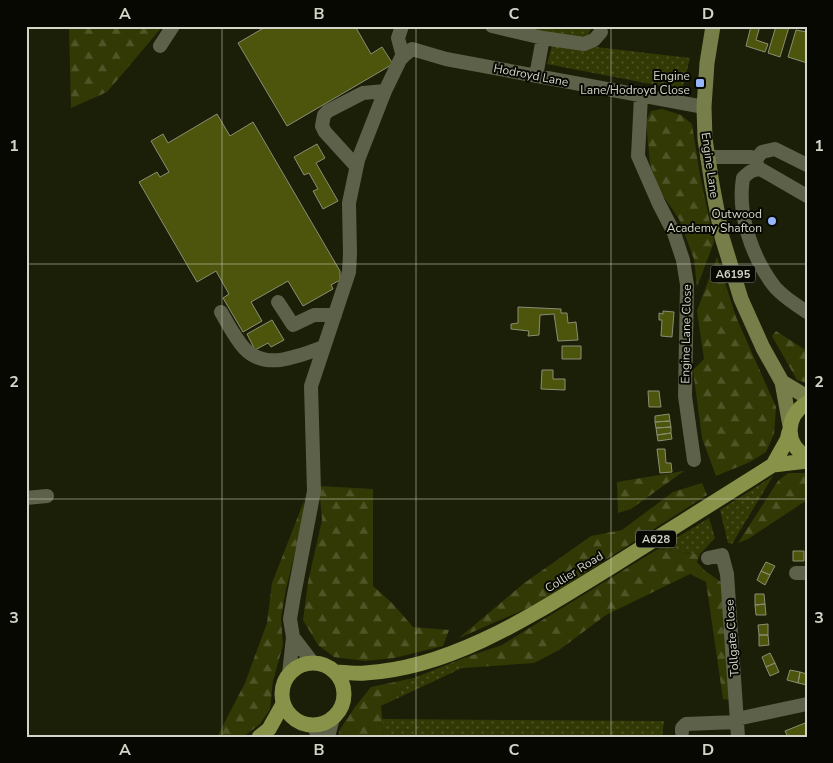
<svg xmlns="http://www.w3.org/2000/svg" width="833" height="763" viewBox="0 0 833 763" font-family="'Nunito Sans',sans-serif">
  <style>
    .grass { fill: url(#grass-dots) }
    .forest { fill: url(#forest-firs) }
    .building { fill: #4d540c; stroke: #8a8f74 }
    .lines { fill: none; stroke-linecap: round; stroke-linejoin: round }
    .minor { stroke: #5d6149; stroke-width: 14 }
    .major { stroke: #777e49; stroke-width: 15 }
    .highway { stroke: #889249; stroke-width: 15 }
    .grid { fill: none; stroke: #d2d5c7; stroke-width: 1; stroke-opacity: 0.55 }
    .poi-dot { fill: #96b6fd; stroke: #070802; stroke-width: 2 }
    .labels { text-anchor: middle; stroke-width: 4; stroke-linejoin: round; paint-order: stroke }
    .shield { fill: #070802; stroke: #95988c; stroke-width: 1 }
    .shield-label { font-size: 11px; font-weight: bold; fill: #d2d5c7 }
    .street-label { font-size: 12px; fill: #d2d5c7; stroke: #070802 }
    .poi-label { font-size: 12px; fill: #d2d5c7; stroke: #070802; text-anchor: end }
    .neatline { fill: none; stroke: #d2d5c7; stroke-width: 2 }
    .grid-label { font-size: 16px; text-anchor: middle; font-weight: bold; fill: #d2d5c7 }
  </style>
  <defs>
    <pattern id="grass-dots" width="8" height="8" patternUnits="userSpaceOnUse" patternTransform="scale(1.25)"><rect width="8" height="8" fill="#333905"/><path d="M2 2h.1M6 6h.1" fill="none" stroke="#505528" stroke-width="1.8" stroke-linecap="round"/></pattern>
    <pattern id="forest-firs" width="22" height="20" patternUnits="userSpaceOnUse" patternTransform="scale(1.25)"><rect width="22" height="20" fill="#333905"/><path d="M5 1l3.5 6h-7zM16 11l3.5 6h-7z" fill="#505528"/></pattern>
  </defs>
  <rect width="100%" height="100%" fill="#1c1f08"/>
  <path class="grass" d="M538,26H592L585,43L537,32Z
    M553,42L690,58L682,90L547,64Z
    M773,476L732,544L728,543L720,510Z
    M709,518L715,538L700,554L658,549Z
    M461,659L462,668L381,706L414,678Z
    M382,719L664,721L662,737H384Z"/>
  <path class="forest" d="M69,26H163L107,92L71,108Z
    M662,109L681,115L692,124L700,175L714,242L697,287L694,259L679,219L659,190L650,164L646,121L651,111Z
    M717,257L736,317L776,407L774,434L766,452L750,462L716,476L702,438L693,370L704,359L697,311Z
    M776,331L807,351V383L797,380L772,336Z
    M684,471L631,509L618,513L617,482Z
    M788,473H807V500L748,539L738,543L778,481Z
    M702,483L707,495L535,605L459,638L523,584L591,536L622,530L673,492Z
    M319,486L373,489V586L393,604L413,627L449,630L443,646L394,658L365,661L334,657L318,645L303,620L308,582L322,520Z
    M304,501L302,524L286,589L281,618L283,645L273,681L270,709L260,724L243,737H217L245,683L267,623L272,583Z
    M658,549L700,554L697,562L704,570L721,582L729,700L723,699L706,582L690,574L606,615L559,650L534,663L462,668L461,659L502,645Z
    M414,678L381,706L384,737H339V731L355,707L371,687Z"/>
  <path class="building" d="M267,26H355L371,54L382,47L393,64L287,126L238,43Z
    M751,26H760L756,40L768,44L765,52L746,46Z
    M776,26L789,27L780,57L768,53Z
    M796,30L807,32V63L788,57Z
    M217,114L230,136L253,122L340,271V280L331,285L333,289L303,306L288,281L251,302L262,321L243,332L223,298L229,294L216,271L197,282L139,182L157,172L160,177L169,172L151,141L163,134L168,143Z
    M317,144L325,158L316,163L338,201L323,209L313,191L318,189L309,173L304,175L294,157Z
    M518,307L561,309V313H567L568,323L576,322L578,340L558,341L554,314L540,315L539,335L528,336L529,331L511,329V324L518,323Z
    M663,311L674,312L672,337L661,336L662,320H659V313L663,314Z
    M272,320L284,340L271,347L268,343L255,350L247,334Z
    M562,346H581V359H562Z
    M542,370H553V379H565V390L541,389Z
    M648,391H659L661,407H649Z
    M669,414L670,421L655,422V416Z
    M670,421L671,427L656,428L655,422Z
    M671,427V433L657,435L656,428Z
    M671,433L672,439L658,441L657,435Z
    M657,449H665L666,463H671L672,472L660,473Z
    M793,551H804V561H793Z
    M766,562L775,566L770,575L761,571Z
    M761,571L770,575L765,585L757,580Z
    M755,594H764L765,604L755,605Z
    M765,604L766,615H756L755,605Z
    M768,624V635H759L758,625Z
    M759,635H768L769,645L759,646Z
    M770,653L775,663L766,667L762,657Z
    M775,663L779,672L770,676L766,667Z
    M790,670L800,672L798,683L787,680Z
    M800,672L807,674V685L798,683Z
    M805,723L807,728V736L788,737L785,731Z"/>
  <g class="lines">
    <path class="minor" d="M402,26L398,38L403,57
      M492,26L543,38L536,76
      M543,38L584,44L594,40L601,32
      M160,46L173,26
      M641,96L638,156L659,204L674,233L683,260L687,285L685,396L694,460
      M707,157H751L756,159L758,169
      M756,159L762,152L775,149L807,165
      M356,166L325,132L322,126L324,115L328,111L363,93L385,91
      M807,196L762,170C754,168 749,172 743,178C737,214 752,257 774,286C782,296 796,305 807,312
      M278,302L293,325L314,315H335
      M221,312C228,324 235,338 244,348C266,372 299,355 324,347
      M26,498L47,496
      M708,558L722,555L727,574L738,737
      M796,573H807
      M293,637L313,663
      M289,674L293,637L290,619L294,595L314,491L311,386L349,272L350,254L349,203L358,160L385,91L401,58L412,49L446,59L704,107
      M737,719L807,704
      M312,725L320,737
      M682,732V728L686,724L737,722
      M328,737L333,718"/>
    <path class="major" d="M713,26L707,63L704,107L705,139L712,184L722,237L741,299L763,348L782,382L790,426
      M782,382L807,397"/>
    <path class="highway" d="M807,403C785,416 784,444 807,457
      M773,465L787,440L789,432
      M282 694a31 31 0 1 1 62 0a31 31 0 1 1-62 0Z
      M335,672C345,672 355,674 365,673C454,668 537,612 611,567C662,535 714,502 765,470L773,465L807,461
      M259,737L269,729L283,704"/>
  </g>
  <path class="grid" d="M222,26V737M416,26V737M611,26V737M26,264H807M26,499H807"/>
  <g class="poi-dot">
    <rect x="695" y="78" width="10" height="10" rx="2.5"/>
    <circle cx="772" cy="221" r="5"/>
  </g>
  <g class="labels">
    <g class="shield">
      <rect x="710.5" y="265.5" width="45" height="17" rx="4"/>
      <rect x="636" y="530.5" width="40" height="17" rx="4"/>
    </g>
    <g class="shield-label">
      <text x="733" y="278">A6195</text>
      <text x="656" y="543">A628</text>
    </g>
    <g class="street-label">
      <text transform="translate(531 75) rotate(11)" y="4">Hodroyd Lane</text>
      <text transform="translate(710 165) rotate(82)" y="4">Engine Lane</text>
      <text transform="translate(686 334) rotate(-89)" y="4">Engine Lane Close</text>
      <text transform="translate(574 572) rotate(-32)" y="4">Collier Road</text>
      <text transform="translate(732 638) rotate(-94)" y="4">Tollgate Close</text>
    </g>
    <g class="poi-label">
      <text x="690" y="80">Engine<tspan x="690" dy="14">Lane/Hodroyd Close</tspan></text>
      <text x="762" y="218">Outwood<tspan x="762" dy="14">Academy Shafton</tspan></text>
    </g>
  </g>
  <rect width="833" height="763" fill="none" stroke="#070802" stroke-width="55"/>
  <rect x="28" y="28" width="778" height="708" class="neatline"/>
  <g class="grid-label">
    <text x="125" y="19">A</text>
    <text x="319" y="19">B</text>
    <text x="514" y="19">C</text>
    <text x="708" y="19">D</text>
    <text x="14" y="151">1</text>
    <text x="819" y="151">1</text>
    <text x="14" y="387">2</text>
    <text x="819" y="387">2</text>
    <text x="14" y="623">3</text>
    <text x="819" y="623">3</text>
    <text x="125" y="755">A</text>
    <text x="319" y="755">B</text>
    <text x="514" y="755">C</text>
    <text x="708" y="755">D</text>
  </g>
</svg>
